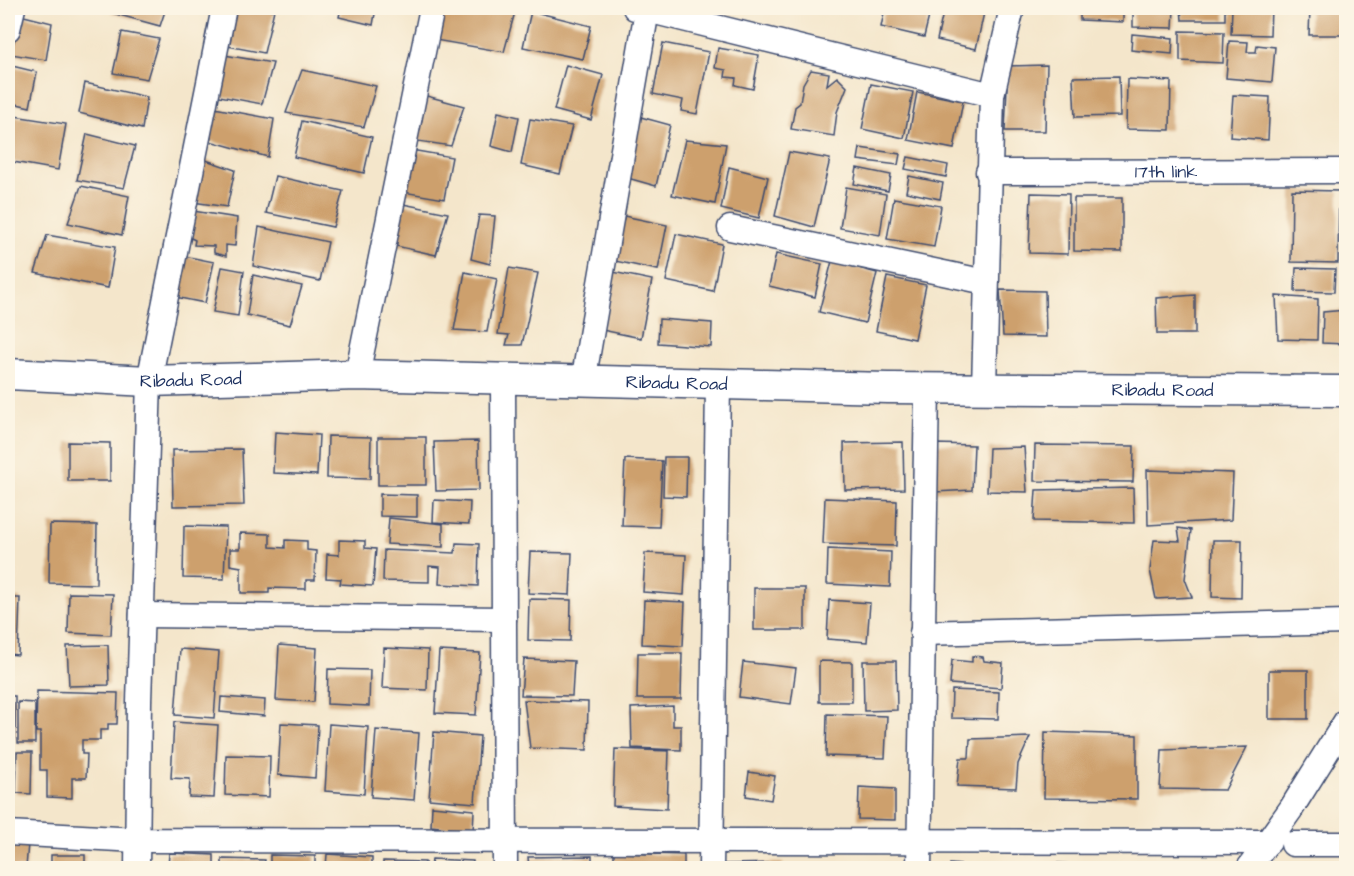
<svg xmlns="http://www.w3.org/2000/svg" width="1354" height="876" viewBox="0 0 1354 876" font-family="'Architects Daughter',sans-serif">
  <style>
    .building { fill: #cda06d }
    .lines { fill: none; stroke-linecap: round; stroke-linejoin: round }
    .minor-casing { stroke: #3c4a6e; stroke-width: 27 }
    .tertiary-casing { stroke: #3c4a6e; stroke-width: 33 }
    .minor { stroke: #fff; stroke-width: 24 }
    .tertiary { stroke: #fff; stroke-width: 30 }
    .labels { text-anchor: middle; stroke-width: 6; stroke-linejoin: round; paint-order: stroke }
    .street-label { font-size: 18px; fill: #1b2f5e; stroke: #fcf5e5 }
  </style>
  <rect width="100%" height="100%" fill="#fcf5e5"/>
  <filter id="ink" filterUnits="userSpaceOnUse"><feTurbulence type="fractalNoise" baseFrequency=".0167" numOctaves="2"/><feDisplacementMap in="SourceGraphic" scale="12" xChannelSelector="R" yChannelSelector="G"/><feConvolveMatrix kernelMatrix="1 2 1 2 8 2 1 2 1" color-interpolation-filters="sRGB"/></filter>
  <filter id="wash" filterUnits="userSpaceOnUse"><feTurbulence type="fractalNoise" baseFrequency=".008" numOctaves="4" result="noise"/><feDisplacementMap in="SourceGraphic" scale="24" xChannelSelector="R" yChannelSelector="G"/><feGaussianBlur stdDeviation="1.35" result="paint"/><feColorMatrix in="noise" values="0 0 0 0 0 0 0 0 0 0 0 0 0 0 0 0 0 1.4 0 .05"/><feComposite in="paint" operator="in"/></filter>
  <g filter="url(#wash)">
    <rect width="100%" height="100%" fill="#f4e6cb"/>
    <g id="blocks">
      <path class="building" d="M113,8H166L160,26L112,13Z
        M235,8L274,10L264,53L227,46Z
        M341,8H376L373,25L339,17Z
        M442,8H493L515,12L504,52L435,40Z
        M885,8H931L924,37L881,27Z
        M944,8H985L976,49L937,40Z
        M1080,8H1123V22L1080,20Z
        M1133,8H1174L1173,28L1133,27Z
        M1181,8H1225V20H1182Z
        M1232,8H1271L1270,35L1231,34Z
        M1310,8H1342V35H1309Z
        M531,11L591,26L583,59L523,47Z
        M20,15L52,23L46,60L11,54Z
        M1180,31L1224,32L1223,63L1180,61Z
        M122,32L159,39L147,79L113,73Z
        M1132,34L1173,38L1172,54L1131,50Z
        M1229,41L1248,42L1247,52H1256L1257,45L1275,47L1272,82L1226,78Z
        M663,43L709,52L697,114L681,111L683,100L653,94Z
        M718,48L759,55L753,89L735,85L736,78L725,77L726,70L715,68Z
        M224,55L273,63L262,104L214,95Z
        M8,65L37,72L30,107L8,102Z
        M566,65L603,75L591,120L554,110Z
        M1047,65L1045,131H1005L1008,66Z
        M302,70L376,86L364,127L286,113Z
        M811,70L829,73L827,85L837,77L847,87L837,112L834,136L791,129L795,107L800,103L803,84Z
        M1119,76L1120,116L1075,117L1073,77Z
        M1127,79L1171,81L1170,130L1126,129Z
        M85,83L147,97L142,129L79,113Z
        M871,84L913,92L904,138L862,129Z
        M917,92L963,101L954,149L908,140Z
        M423,95L464,106L451,146L411,140Z
        M1233,95L1270,97L1268,140L1230,137Z
        M209,107L274,119L268,157L206,140Z
        M498,112L519,117L512,152L491,146Z
        M8,115L66,124L58,170L8,161Z
        M637,116L670,125L656,186L624,177Z
        M530,119L572,126L560,174L521,165Z
        M302,121L372,137L364,173L294,157Z
        M87,134L135,146L124,188L77,180Z
        M685,140L726,144L715,204L672,195Z
        M860,148L900,154L898,165L858,160Z
        M411,150L452,157L444,199L403,192Z
        M789,152L830,159L814,227L775,216Z
        M908,157L948,165L946,177L905,169Z
        M200,158L235,170L227,207L193,202Z
        M729,167L768,177L759,218L721,209Z
        M857,168L891,175L888,191L854,184Z
        M8,171L11,173L9,198H8Z
        M275,176L343,191L333,227L266,213Z
        M909,176L943,183L940,199L906,192Z
        M81,186L129,196L122,235L68,223Z
        M846,187L886,194L880,235L840,228Z
        M1292,190L1339,191L1338,263L1291,262Z
        M1031,193L1069,194L1068,254L1029,253Z
        M894,198L941,206L934,247L887,239Z
        M1074,198H1122V252L1074,251Z
        M403,204L448,213L436,255L396,246Z
        M193,211L237,218L235,246L226,245V256L214,253V246L194,245L195,240L187,236Z
        M479,215L495,216L490,264L471,259Z
        M624,216L667,225L658,270L615,261Z
        M259,227L328,242L320,281L253,266Z
        M676,234L722,244L713,291L666,281Z
        M47,235L115,247L108,288L35,273Z
        M776,254L822,264L815,297L769,286Z
        M179,255L214,262L205,303L170,296Z
        M832,261L877,273L865,323L819,312Z
        M222,267L244,271L238,316L213,312Z
        M509,268L538,273L522,345H506L509,335L498,334Z
        M1296,268L1335,269L1334,292L1295,291Z
        M465,272L497,279L487,332L454,330Z
        M613,272L652,280L641,338L602,330Z
        M253,275L302,286L290,325L247,315Z
        M887,277L926,285L915,339L876,331Z
        M1000,290L1045,291L1046,337L1003,336Z
        M1195,295V334H1157L1156,298Z
        M1276,296L1318,299L1317,340L1278,339Z
        M1346,310V344L1322,343L1323,312Z
        M659,319L712,323L711,347L658,343Z
        M275,432L319,435L317,475L273,473Z
        M328,436L371,437L370,479L327,478Z
        M378,437H426V485H378Z
        M478,441L479,490L436,491L434,442Z
        M68,442L110,443V481H68Z
        M903,442L904,489L845,490L844,443Z
        M935,444L974,445L972,490L935,492Z
        M1035,445L1134,446L1133,482L1034,481Z
        M1024,447L1027,492L987,491L989,448Z
        M242,449L244,505L173,506L172,450Z
        M664,457H687L686,497L663,496Z
        M625,459L662,461L659,527L622,526Z
        M1147,470L1233,473L1231,520L1148,525Z
        M1133,488L1134,523L1034,521L1036,490Z
        M380,494L417,495V517L380,516Z
        M825,498L897,501L896,546L823,544Z
        M434,500L470,502L469,524L433,522Z
        M389,518L443,524V547L387,544Z
        M50,524L97,525L96,584L49,583Z
        M184,526L226,527L224,579L183,578Z
        M1178,528L1191,530L1185,579L1192,597L1156,599L1150,570L1154,540L1180,541Z
        M240,533L270,534V547L285,548V540L307,541V550L316,551L315,580H306V589L269,588V593H241V567L230,565V549H240Z
        M339,540L365,541V548L376,549L373,586L340,584L341,579L326,578L327,554L339,555Z
        M1213,540H1242L1241,598L1212,597Z
        M456,543L479,544L478,586L439,584L440,567L429,566V582L383,581L384,550L455,553Z
        M828,549L891,552L890,587L827,584Z
        M530,552L572,553L570,595L528,593Z
        M645,553L686,555L684,595L643,592Z
        M754,588H805V630H754Z
        M69,593L113,594L111,635L68,633Z
        M8,598H20L18,655L8,654Z
        M529,599L571,600L570,641L528,640Z
        M644,600L685,602L683,646L642,644Z
        M829,600L870,603L867,642L827,639Z
        M108,645L109,685L69,686L67,646Z
        M279,645L317,648L314,702L276,700Z
        M384,648L428,650L427,690L382,688Z
        M180,649L219,652L214,718L175,715Z
        M439,651L480,653L476,715L435,713Z
        M638,653H682L681,699H637Z
        M972,656L983,657L984,661L1003,663L1001,688L950,684L952,660L972,662Z
        M524,659L574,661L572,696L521,695Z
        M819,661L852,662V702H819Z
        M863,661H896L897,710L864,711Z
        M743,662L796,668L791,704L739,697Z
        M328,669L370,670L369,706L327,704Z
        M1269,670H1308V719H1269Z
        M952,690L999,692L998,719L951,718Z
        M37,691L118,693L117,724H108V730H100V740H82V754H87L86,778H72V798L47,797V770H40V732H36Z
        M8,696H15V738H8Z
        M221,697L265,700L264,716L220,712Z
        M524,700L588,702L587,750L530,748Z
        M18,702L35,703V743H18Z
        M673,706V726H681V750L632,748L631,708Z
        M827,714L887,716L885,758L826,756Z
        M174,722L218,725L214,798L189,797L190,779L171,778Z
        M281,723L318,725L315,778L278,775Z
        M329,724L368,727L364,794L325,791Z
        M376,730L419,733L414,800L371,797Z
        M434,732L480,736L475,803L429,799Z
        M1045,732L1137,735V799L1044,798Z
        M1030,737L1018,764L1016,788L957,786L960,758H969L970,739Z
        M1247,747L1225,790L1160,789L1162,750Z
        M615,749L669,751L667,809L613,806Z
        M8,752H12L11,792H8Z
        M17,752H32L31,794L16,793Z
        M226,755L270,756L269,797L225,795Z
        M749,772L775,776L771,800L746,796Z
        M859,787L895,789V820L858,819Z
        M432,806L474,810L473,831L431,826Z
        M8,842L28,843L26,868H8Z
        M169,853L214,855V868H168Z
        M614,853L684,855V868H614Z
        M327,854L372,857V868H326Z
        M51,855H85V868H51Z
        M270,855L315,856V868H270Z
        M592,856V868H529L528,857Z
        M222,859L265,860L264,868H222Z
        M432,859L473,861V868H431Z
        M383,861L425,862V868H383Z
        M783,863L782,868H725V864Z
        M1052,863L1096,865L1095,868H1052Z
        M950,864L987,867V868H950Z
        M1004,864L1044,866V868H1003Z"/>
    </g>
  </g>
  <g filter="url(#ink)">
    <use href="#blocks" fill-opacity="0" stroke="#3c4a6e" stroke-width="1.5"/>
    <g class="lines">
      <g class="minor-casing">
        <g id="minor">
          <path d="M648,8L647,10L992,95"/>
          <path d="M8,29L13,8"/>
          <path id="s1" d="M988,172L1346,171"/>
          <path d="M730,228L986,282"/>
          <path d="M357,375L432,8"/>
          <path d="M503,380L505,868"/>
          <path d="M583,382L647,10L635,8"/>
          <path d="M984,387L992,95L1012,8"/>
          <path d="M142,615L504,619"/>
          <path d="M922,633L1346,622"/>
          <path d="M8,833L137,840L1269,842"/>
          <path d="M1293,844H1346"/>
          <path d="M137,868L139,702L149,381L224,8"/>
          <path d="M711,868L718,385"/>
          <path d="M919,868L927,388"/>
          <path d="M1249,868L1291,809L1346,721"/>
        </g>
      </g>
      <g class="tertiary-casing">
        <g id="tertiary">
          <path id="s2" d="M8,374L149,381L357,375L888,388L1346,391"/>
        </g>
      </g>
      <use href="#minor" class="minor"/>
      <use href="#tertiary" class="tertiary"/>
    </g>
  </g>
  <g class="labels">
    <g class="street-label">
      <text dy="6" stroke="none"><textPath href="#s1" startOffset="178">17th link</textPath></text>
      <text dy="6" stroke="none"><textPath href="#s2" startOffset="183">Ribadu Road</textPath></text>
      <text dy="6" stroke="none"><textPath href="#s2" startOffset="669">Ribadu Road</textPath></text>
      <text dy="6" stroke="none"><textPath href="#s2" startOffset="1155">Ribadu Road</textPath></text>
    </g>
  </g>
  <rect width="1354" height="876" fill="none" stroke="#fcf5e5" stroke-width="30"/>
</svg>
